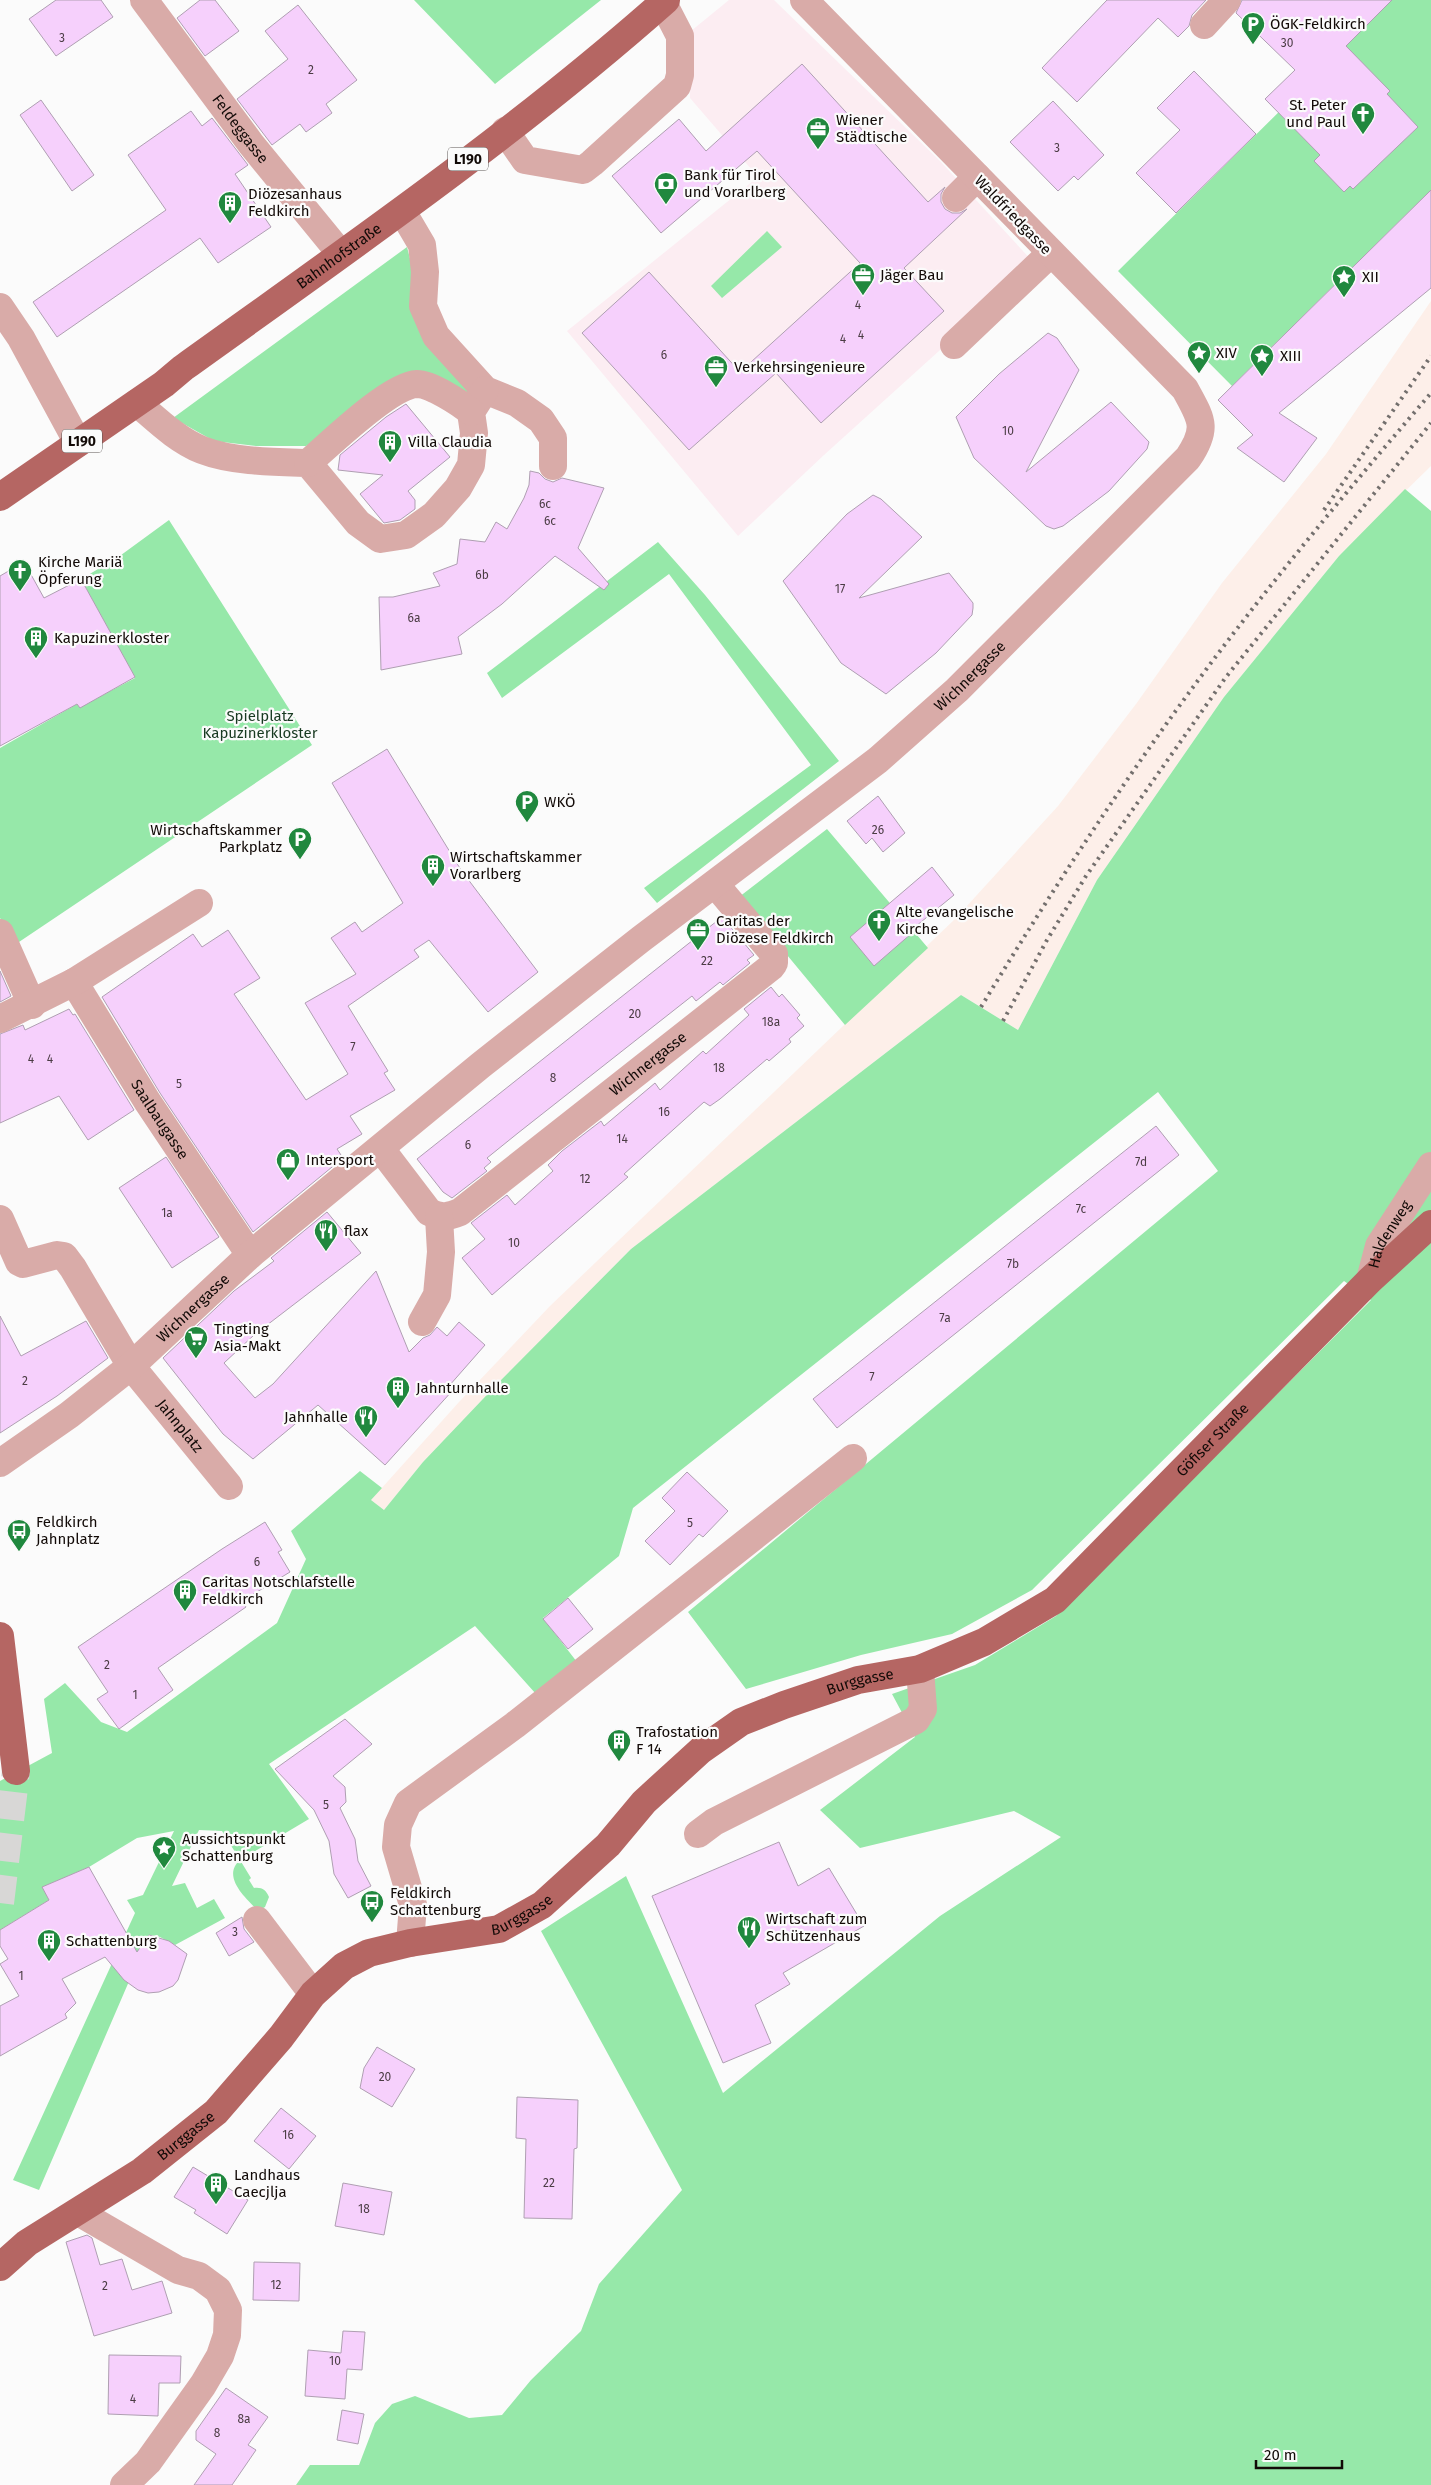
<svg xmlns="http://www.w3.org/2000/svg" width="1431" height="2485" viewBox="0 0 1431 2485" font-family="'Fira Sans',sans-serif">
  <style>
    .commercial { fill: #fcedf2 }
    .built { fill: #fdefe9 }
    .green { fill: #96e8a9 }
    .building { fill: #f6d0fc; stroke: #af9fb2 }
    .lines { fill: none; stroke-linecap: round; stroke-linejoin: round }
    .major-tunnel { stroke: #d8d7d6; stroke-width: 28; stroke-dasharray: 28 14; stroke-linecap: butt }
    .minor { stroke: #d9aba8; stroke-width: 28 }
    .major { stroke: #b56663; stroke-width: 28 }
    .rail { stroke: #736f6d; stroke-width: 4; stroke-dasharray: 2.5 5; stroke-linecap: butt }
    .labels { text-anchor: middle; stroke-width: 4.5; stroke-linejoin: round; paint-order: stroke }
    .number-label { font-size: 12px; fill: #4b3c44 }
    .shield { fill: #fbfbfb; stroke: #585250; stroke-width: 1 }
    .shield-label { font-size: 14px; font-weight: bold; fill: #120a07 }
    .poi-label { font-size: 15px; fill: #120a07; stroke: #fbfbfb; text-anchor: start }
    .street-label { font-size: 15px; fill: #120a07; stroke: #fbfbfb }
    .park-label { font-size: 15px; fill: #183a21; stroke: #fbfbfb }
  </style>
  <rect width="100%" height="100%" fill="#fbfbfb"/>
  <path class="commercial" d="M729,0H774L940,161L1035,264L824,455L738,536L567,331L758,177L690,98L691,31Z"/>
  <path class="built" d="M1431,301V466L1339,556L1224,697L1097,880L1018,1030L961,995L631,1249L501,1380L423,1462L384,1510L371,1500L459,1402L550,1306L955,919L1058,806L1136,704L1222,583L1326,454Z"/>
  <path class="green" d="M414,0H601L495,84Z
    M1392,0H1431V190L1232,386L1118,271Z
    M767,231L782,247L722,298L711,286Z
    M407,247L415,278L473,387L471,398L420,376L344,427L306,446H256L214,441L173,418Z
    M1405,489L1431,511V2485H296L310,2465H359L375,2423L392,2404L415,2396L469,2418L502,2415L531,2380L581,2331L599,2284L682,2190L541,1931L626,1876L723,2093L940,1916L1061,1837L1014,1811L860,1848L820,1810L915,1737L892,1694L975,1665L1056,1616L1371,1300L1344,1281L1032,1590L952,1634L861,1655L746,1689L688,1612L1218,1171L1158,1092L633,1508L619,1556L543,1618L577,1662L536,1694L475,1626L269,1764L309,1819L240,1860L251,1878L249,1880L254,1888C262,1887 266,1890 269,1897L265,1907L258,1911C246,1898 221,1877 240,1860L222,1831L199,1830L172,1886L185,1883L197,1908L214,1899L225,1918L175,1945L160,1937L149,1935L39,2190L13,2180L135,1913L127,1900L143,1895L174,1831L137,1838L89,1867L43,1887L49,1900L0,1930V1781L52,1753L44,1699L65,1683L101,1722L127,1732L277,1623L306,1559L291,1531L360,1471L382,1488L371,1500L384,1510L423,1462L501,1380L631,1249L961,995L1018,1030L1097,880L1224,697L1339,556Z
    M169,520L312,745L16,944L0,918V748L77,704L80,707L135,678L81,579L117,558Z
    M658,542L705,595L839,761L657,903L644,888L811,765L669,574L502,698L487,673Z
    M827,829L928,948L845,1025L739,897Z"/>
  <path class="building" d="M56,0H101L113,17L56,56L29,19Z
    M200,0H215L239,31L205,56L177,18Z
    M1107,0H1206L1192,15L1189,26L1178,37L1158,18L1077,102L1042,68Z
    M1242,0H1392L1346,46L1390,91L1387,94L1418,127L1353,189L1350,186L1344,192L1314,161L1320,155L1265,99L1295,70L1236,13Z
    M298,5L357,80L326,104L332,113L306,132L300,124L272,145L237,99L288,59L265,31Z
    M802,64L928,202L945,187L941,194V202L945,209L952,213H960L967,209L904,268L944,311L821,423L776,373L689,450L582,333L649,272L740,372L860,263L757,151L661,233L612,176L679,119L706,151Z
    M1194,71L1256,134L1176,213L1136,173L1180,130L1157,108Z
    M41,100L94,175L72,191L20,115Z
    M1053,101L1104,155L1078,180L1074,176L1058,191L1010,142Z
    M191,111L202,126L212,118L248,165L235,174L271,227L218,263L200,238L57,337L33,302L166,210L128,155Z
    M1431,190V288L1279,413L1317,438L1284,482L1237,448L1253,435L1218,400Z
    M1048,333L1057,338L1079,370L1026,472L1111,402L1149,442L1147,449L1109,491L1063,526L1054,529L1046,526L974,458L956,417L999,374Z
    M406,404L450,457L408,491L415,500V509L400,520L384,523L360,494L383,475L338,470L340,455L386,417Z
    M530,471L539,473L545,479L553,482L562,478L604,488L578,548L609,584L604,590L555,556L502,604L458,637L462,654L381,670L379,597H393L440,586L433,573L457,564L460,539L485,542L496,522L507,529L524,498L529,485Z
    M873,495L881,499L922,537L859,598L949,573L973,603V608L972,615L936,653L886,694L841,663L783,581L847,514Z
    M24,562L44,598L81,579L135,677L80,708L77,704L0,746V576Z
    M387,749L461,870L538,972L488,1012L429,940L414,950L419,957L348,1006L388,1071L384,1073L395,1090L350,1116L362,1134L337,1149L343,1158L253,1232L160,1093L102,997L193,934L202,947L228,930L260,978L234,994L306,1100L348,1074L305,1003L356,974L331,938L355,922L362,932L403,903L332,783Z
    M878,796L905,833L883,852L872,838L866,844L847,821Z
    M932,867L954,895L910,931L912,933L874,966L850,937Z
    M722,917L754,955L747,960L750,963L723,985L720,982L696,1001L692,996L518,1133L487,1158L491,1162L484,1168L487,1171L452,1198L443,1192L417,1159Z
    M0,971L11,996L0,1002Z
    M771,987L779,997L782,994L800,1015L797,1018L804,1026L789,1039L791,1042L769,1061L767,1059L720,1099L710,1106L704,1102L624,1174L628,1177L492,1295L462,1258L485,1239L471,1223L507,1195L515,1205L553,1171L548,1165L562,1151L601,1121L604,1126L655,1083L660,1090L703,1051L706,1054L749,1015L744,1009Z
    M69,1009L73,1015L75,1014L134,1110L88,1140L59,1096L0,1123V1034L23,1025L25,1030Z
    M1156,1126L1179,1155L837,1428L813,1399Z
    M166,1157L219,1237L172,1268L119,1188Z
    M327,1212L361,1253L254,1335L224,1363L255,1398L273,1384L376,1271L409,1352L423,1338L430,1335L437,1327L447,1336L459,1322L485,1345L449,1386L453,1390L385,1465L318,1405L253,1459L223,1434L163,1358L234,1291L274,1261L271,1258Z
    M0,1316L21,1356L86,1321L108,1358L57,1396L0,1433Z
    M687,1472L728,1511L703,1537L699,1534L670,1565L645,1541L675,1511L662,1498Z
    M265,1522L282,1550L278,1552L290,1572L242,1601L246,1607L158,1668L173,1690L119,1729L97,1699L108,1692L78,1647L222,1549Z
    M568,1598L593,1629L568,1649L543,1619Z
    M345,1719L372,1744L333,1776L345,1787L346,1802L340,1808L355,1839L358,1861L371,1886L348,1898L334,1874L329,1841L314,1810L275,1769Z
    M779,1842L798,1886L829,1868L864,1926L783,1973L790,1984L755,2005L771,2043L723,2063L652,1896Z
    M89,1867L137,1952L149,1935L169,1941L187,1954L178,1980L173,1986L159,1992L148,1993L138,1990L124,1980L105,1957L62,1979L76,2003L65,2014L67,2018L0,2056V2006L19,1996L0,1964L8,1959L0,1946V1930L49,1900L42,1887Z
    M242,1917L244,1929L254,1942L229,1956L216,1933Z
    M377,2047L415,2069L392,2107L360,2088L364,2068Z
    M517,2097L578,2100L577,2148L574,2149L572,2219L524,2218L526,2139L516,2138Z
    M281,2108L316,2136L289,2169L254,2141Z
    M193,2167L248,2200L227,2234L194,2213L196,2210L174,2197Z
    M343,2183L392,2192L384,2235L335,2226Z
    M87,2235L92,2238L100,2265L122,2259L132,2290L162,2281L172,2313L94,2336L66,2242Z
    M254,2262L300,2263L299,2301L253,2300Z
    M343,2331L365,2332L362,2370L347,2369L345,2399L305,2396L308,2350L341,2353Z
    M109,2355L181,2356L180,2383H159L158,2416L108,2414Z
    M226,2388L268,2417L248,2445L256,2450L232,2485H194L216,2454L196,2440V2431Z
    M342,2410L364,2414L358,2444L337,2440Z"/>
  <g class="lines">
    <path class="major-tunnel" d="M0,1903L16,1771"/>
    <g class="minor">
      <path id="s1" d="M144,0L251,144L341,254"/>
      <path d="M1204,25L1227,0"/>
      <path d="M505,131L525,160L583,170L592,163L677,86L680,75V36L663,3"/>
      <path d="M956,198L977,177"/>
      <path d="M402,211L422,245L425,272L423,306L436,336L485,390L517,403L541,420L553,438V466"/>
      <path d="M0,307L21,338L78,443"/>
      <path d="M954,345L1051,253"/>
      <path d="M137,403C157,420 177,440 202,450C233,462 276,462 308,463L358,523L380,539L406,535L434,515L458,488L471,465L474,433L471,412L485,390"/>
      <path d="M308,463C330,444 390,385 417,384C431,384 460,403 471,412"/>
      <path d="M0,933L32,1005"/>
      <path id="s2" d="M74,982L147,1101L250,1255"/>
      <path d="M0,1019L74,982L199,903"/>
      <path id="s3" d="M381,1149L429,1212C441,1218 448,1217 460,1212L771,967L774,963V954L715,884"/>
      <path id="s4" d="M0,1219L19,1262L23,1264L57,1255L64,1256L73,1268L131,1366L229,1486"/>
      <path id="s5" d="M1370,1280L1379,1246L1431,1166"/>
      <path d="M422,1322L437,1295L441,1252L439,1217"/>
      <path id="s6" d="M0,1463L69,1415L131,1366L250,1255L481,1065L641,939L878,760L957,690L1188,458C1209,427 1201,419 1185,389L804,0"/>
      <path d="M698,1834L714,1822L916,1720L923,1709L920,1669"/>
      <path d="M257,1920L313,1994"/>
      <path d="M410,1943L413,1905L396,1847L398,1825L408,1803L515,1725L853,1458"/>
      <path d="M78,2212L178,2270L199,2276L218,2290L228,2310L227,2335L220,2356L203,2385L148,2462L124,2485"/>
    </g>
    <g class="major">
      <path id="s7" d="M0,497L164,384L183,368C347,250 515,134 666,0"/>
      <path d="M0,1636L16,1771"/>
      <path id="s8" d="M0,2267L27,2243L142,2171L216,2112L281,2037L313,1994L344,1966L369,1953L410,1943L499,1929L542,1905L608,1845L644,1802L701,1750L741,1722L784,1705L858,1680L920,1669L984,1642L1055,1600L1370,1280L1431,1224"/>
    </g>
    <path class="rail" d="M1324,510L1431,356
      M981,1007C1046,900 1114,795 1188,694C1264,590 1347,491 1431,393
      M1003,1021L1047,940L1086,876L1226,677L1431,423"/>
  </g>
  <defs>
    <g id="parking-pin" transform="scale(1.25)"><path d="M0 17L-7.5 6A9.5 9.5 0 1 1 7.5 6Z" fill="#20883e" stroke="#fbfbfb"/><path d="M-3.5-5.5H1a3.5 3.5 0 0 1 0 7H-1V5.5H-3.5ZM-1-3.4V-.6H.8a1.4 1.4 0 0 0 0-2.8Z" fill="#fff"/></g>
    <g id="church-pin" transform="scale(1.25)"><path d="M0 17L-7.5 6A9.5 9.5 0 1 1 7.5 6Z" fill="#20883e" stroke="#fbfbfb"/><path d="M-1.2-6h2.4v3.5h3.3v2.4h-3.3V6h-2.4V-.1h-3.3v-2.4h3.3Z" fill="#fff"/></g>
    <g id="office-pin" transform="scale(1.25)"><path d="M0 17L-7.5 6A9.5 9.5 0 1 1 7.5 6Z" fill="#20883e" stroke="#fbfbfb"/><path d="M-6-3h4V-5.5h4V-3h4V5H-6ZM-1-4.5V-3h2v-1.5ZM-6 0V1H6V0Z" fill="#fff"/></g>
    <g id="bank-pin" transform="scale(1.25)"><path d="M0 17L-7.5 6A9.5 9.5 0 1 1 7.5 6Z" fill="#20883e" stroke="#fbfbfb"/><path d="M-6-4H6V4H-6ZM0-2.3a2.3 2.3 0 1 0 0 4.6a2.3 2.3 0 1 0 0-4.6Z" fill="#fff"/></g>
    <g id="building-pin" transform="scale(1.25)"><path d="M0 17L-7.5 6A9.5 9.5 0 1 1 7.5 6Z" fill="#20883e" stroke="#fbfbfb"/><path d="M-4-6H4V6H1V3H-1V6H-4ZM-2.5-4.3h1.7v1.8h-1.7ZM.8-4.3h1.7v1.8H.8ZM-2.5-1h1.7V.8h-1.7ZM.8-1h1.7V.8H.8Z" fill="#fff"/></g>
    <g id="sight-pin" transform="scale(1.25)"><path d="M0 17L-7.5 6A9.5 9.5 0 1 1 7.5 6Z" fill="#20883e" stroke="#fbfbfb"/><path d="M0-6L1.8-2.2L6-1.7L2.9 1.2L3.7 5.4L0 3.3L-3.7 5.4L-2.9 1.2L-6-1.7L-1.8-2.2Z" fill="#fff"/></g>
    <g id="shop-pin" transform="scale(1.25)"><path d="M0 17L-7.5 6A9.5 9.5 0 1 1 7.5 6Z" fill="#20883e" stroke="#fbfbfb"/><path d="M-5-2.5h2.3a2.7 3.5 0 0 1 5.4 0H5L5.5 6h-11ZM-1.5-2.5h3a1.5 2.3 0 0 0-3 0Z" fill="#fff"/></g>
    <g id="restaurant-pin" transform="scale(1.25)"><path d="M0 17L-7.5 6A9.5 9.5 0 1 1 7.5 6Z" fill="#20883e" stroke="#fbfbfb"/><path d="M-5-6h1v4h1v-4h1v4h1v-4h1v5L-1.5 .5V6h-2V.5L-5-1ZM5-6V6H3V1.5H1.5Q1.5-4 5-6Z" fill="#fff"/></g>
    <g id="supermarket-pin" transform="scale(1.25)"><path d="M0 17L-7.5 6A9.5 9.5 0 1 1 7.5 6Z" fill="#20883e" stroke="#fbfbfb"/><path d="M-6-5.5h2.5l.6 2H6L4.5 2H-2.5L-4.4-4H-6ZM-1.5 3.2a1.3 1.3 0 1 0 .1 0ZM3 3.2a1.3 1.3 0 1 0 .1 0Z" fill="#fff"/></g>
    <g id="bus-pin" transform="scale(1.25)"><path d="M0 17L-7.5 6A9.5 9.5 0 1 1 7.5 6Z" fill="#20883e" stroke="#fbfbfb"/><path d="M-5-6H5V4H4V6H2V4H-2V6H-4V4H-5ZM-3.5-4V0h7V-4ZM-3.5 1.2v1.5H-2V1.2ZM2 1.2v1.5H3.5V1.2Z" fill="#fff"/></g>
  </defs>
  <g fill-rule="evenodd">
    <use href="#parking-pin" x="1253" y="24"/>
    <use href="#church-pin" x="1363" y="114"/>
    <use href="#office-pin" x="818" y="129"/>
    <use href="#bank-pin" x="666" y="184"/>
    <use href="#building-pin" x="230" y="203"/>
    <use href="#office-pin" x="863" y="275"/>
    <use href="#sight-pin" x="1344" y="277"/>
    <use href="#sight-pin" x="1199" y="353"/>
    <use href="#sight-pin" x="1262" y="356"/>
    <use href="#office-pin" x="716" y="367"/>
    <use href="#building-pin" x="390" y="442"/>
    <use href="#church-pin" x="20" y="571"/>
    <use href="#building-pin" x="36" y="638"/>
    <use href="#parking-pin" x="527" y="802"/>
    <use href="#parking-pin" x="300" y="839"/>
    <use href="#building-pin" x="433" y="866"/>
    <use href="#church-pin" x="879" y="921"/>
    <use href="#office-pin" x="698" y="930"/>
    <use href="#shop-pin" x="288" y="1160"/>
    <use href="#restaurant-pin" x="326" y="1231"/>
    <use href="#supermarket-pin" x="196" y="1338"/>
    <use href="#building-pin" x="398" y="1388"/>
    <use href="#restaurant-pin" x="366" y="1417"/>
    <use href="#bus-pin" x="19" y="1531"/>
    <use href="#building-pin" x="185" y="1591"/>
    <use href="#building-pin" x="619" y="1741"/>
    <use href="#sight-pin" x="164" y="1848"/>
    <use href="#bus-pin" x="372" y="1902"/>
    <use href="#restaurant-pin" x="749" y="1928"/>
    <use href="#building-pin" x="49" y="1941"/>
    <use href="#building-pin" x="216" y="2184"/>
  </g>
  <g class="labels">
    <g class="number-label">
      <text x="62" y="42">3</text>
      <text x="1287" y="47">30</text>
      <text x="311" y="74">2</text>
      <text x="1057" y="152">3</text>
      <text x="858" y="309">4</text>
      <text x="861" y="339">4</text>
      <text x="843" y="343">4</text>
      <text x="664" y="359">6</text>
      <text x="1008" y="435">10</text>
      <text x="545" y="508">6c</text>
      <text x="550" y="525">6c</text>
      <text x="482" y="579">6b</text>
      <text x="840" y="593">17</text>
      <text x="414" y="622">6a</text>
      <text x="878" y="834">26</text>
      <text x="707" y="965">22</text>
      <text x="635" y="1018">20</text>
      <text x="771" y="1026">18a</text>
      <text x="353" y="1051">7</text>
      <text x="31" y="1063">4</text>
      <text x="50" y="1063">4</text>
      <text x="719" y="1072">18</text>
      <text x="553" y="1082">8</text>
      <text x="179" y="1088">5</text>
      <text x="664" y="1116">16</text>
      <text x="622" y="1143">14</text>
      <text x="468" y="1149">6</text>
      <text x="1141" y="1166">7d</text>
      <text x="585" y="1183">12</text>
      <text x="1081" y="1213">7c</text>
      <text x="167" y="1217">1a</text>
      <text x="514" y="1247">10</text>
      <text x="1013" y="1268">7b</text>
      <text x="945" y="1322">7a</text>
      <text x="872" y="1381">7</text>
      <text x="25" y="1385">2</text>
      <text x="690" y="1527">5</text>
      <text x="257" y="1566">6</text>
      <text x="107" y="1669">2</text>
      <text x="135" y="1699">1</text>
      <text x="326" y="1809">5</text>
      <text x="235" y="1936">3</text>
      <text x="21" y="1980">1</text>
      <text x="385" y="2081">20</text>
      <text x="288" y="2139">16</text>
      <text x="549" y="2187">22</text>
      <text x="364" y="2213">18</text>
      <text x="276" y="2289">12</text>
      <text x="105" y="2290">2</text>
      <text x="335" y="2365">10</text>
      <text x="133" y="2403">4</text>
      <text x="244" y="2423">8a</text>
      <text x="217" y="2437">8</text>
    </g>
    <g class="shield">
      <rect x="448" y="147.5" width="40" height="23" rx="4"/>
      <rect x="62" y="429.5" width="40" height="23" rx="4"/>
    </g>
    <g class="shield-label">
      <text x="468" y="164">L190</text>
      <text x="82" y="446">L190</text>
    </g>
    <g class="poi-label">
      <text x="1270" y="29">ÖGK-Feldkirch</text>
      <text x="1346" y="110" text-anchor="end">St. Peter<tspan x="1346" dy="17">und Paul</tspan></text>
      <text x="836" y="125">Wiener<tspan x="836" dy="17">Städtische</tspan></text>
      <text x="684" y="180">Bank für Tirol<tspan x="684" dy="17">und Vorarlberg</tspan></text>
      <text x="248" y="199">Diözesanhaus<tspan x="248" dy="17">Feldkirch</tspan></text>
      <text x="880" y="280">Jäger Bau</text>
      <text x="1362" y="282">XII</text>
      <text x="1216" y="358">XIV</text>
      <text x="1280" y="361">XIII</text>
      <text x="734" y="372">Verkehrsingenieure</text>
      <text x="408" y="447">Villa Claudia</text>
      <text x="38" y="567">Kirche Mariä<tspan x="38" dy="17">Öpferung</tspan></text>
      <text x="54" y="643">Kapuzinerkloster</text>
      <text x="544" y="807">WKÖ</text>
      <text x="282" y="835" text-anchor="end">Wirtschaftskammer<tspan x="282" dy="17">Parkplatz</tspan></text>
      <text x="450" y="862">Wirtschaftskammer<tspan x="450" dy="17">Vorarlberg</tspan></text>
      <text x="896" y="917">Alte evangelische<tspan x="896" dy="17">Kirche</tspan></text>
      <text x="716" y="926">Caritas der<tspan x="716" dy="17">Diözese Feldkirch</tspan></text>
      <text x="306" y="1165">Intersport</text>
      <text x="344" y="1236">flax</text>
      <text x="214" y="1334">Tingting<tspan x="214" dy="17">Asia-Makt</tspan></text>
      <text x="416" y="1393">Jahnturnhalle</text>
      <text x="348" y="1422" text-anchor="end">Jahnhalle</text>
      <text x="36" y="1527">Feldkirch<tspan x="36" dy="17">Jahnplatz</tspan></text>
      <text x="202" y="1587">Caritas Notschlafstelle<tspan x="202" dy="17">Feldkirch</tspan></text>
      <text x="636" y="1737">Trafostation<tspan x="636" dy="17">F 14</tspan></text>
      <text x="182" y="1844">Aussichtspunkt<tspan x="182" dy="17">Schattenburg</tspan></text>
      <text x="390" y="1898">Feldkirch<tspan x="390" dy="17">Schattenburg</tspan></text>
      <text x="766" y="1924">Wirtschaft zum<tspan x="766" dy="17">Schützenhaus</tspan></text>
      <text x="66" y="1946">Schattenburg</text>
      <text x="234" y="2180">Landhaus<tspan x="234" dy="17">Caecjlja</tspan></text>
    </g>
    <g class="street-label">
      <text dy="5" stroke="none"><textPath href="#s1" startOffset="161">Feldeggasse</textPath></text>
      <text transform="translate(1013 215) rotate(46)" y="5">Waldfriedgasse</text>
      <text dy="5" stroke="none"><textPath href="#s7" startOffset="416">Bahnhofstraße</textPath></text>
      <text dy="5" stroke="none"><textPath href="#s6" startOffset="1250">Wichnergasse</textPath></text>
      <text dy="5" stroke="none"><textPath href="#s3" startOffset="351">Wichnergasse</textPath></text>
      <text dy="5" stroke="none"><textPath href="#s2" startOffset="162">Saalbaugasse</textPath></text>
      <text dy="5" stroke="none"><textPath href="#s5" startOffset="50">Haldenweg</textPath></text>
      <text dy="5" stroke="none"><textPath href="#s6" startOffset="248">Wichnergasse</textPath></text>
      <text dy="5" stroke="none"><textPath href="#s4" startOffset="300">Jahnplatz</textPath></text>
      <text dy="5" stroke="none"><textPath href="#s8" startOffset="1506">Göfiser Straße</textPath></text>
      <text dy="5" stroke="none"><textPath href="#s8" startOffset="1068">Burggasse</textPath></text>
      <text dy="5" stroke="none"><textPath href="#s8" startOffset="648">Burggasse</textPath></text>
      <text dy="5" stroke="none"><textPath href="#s8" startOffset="228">Burggasse</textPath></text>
    </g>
    <g class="park-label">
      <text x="260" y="721">Spielplatz<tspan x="260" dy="17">Kapuzinerkloster</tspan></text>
    </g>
  </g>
  <path d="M1256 2460v8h86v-8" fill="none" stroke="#120a07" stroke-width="2.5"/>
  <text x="1264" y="2460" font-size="15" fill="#120a07" stroke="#fbfbfb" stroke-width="4" paint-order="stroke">20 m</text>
</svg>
